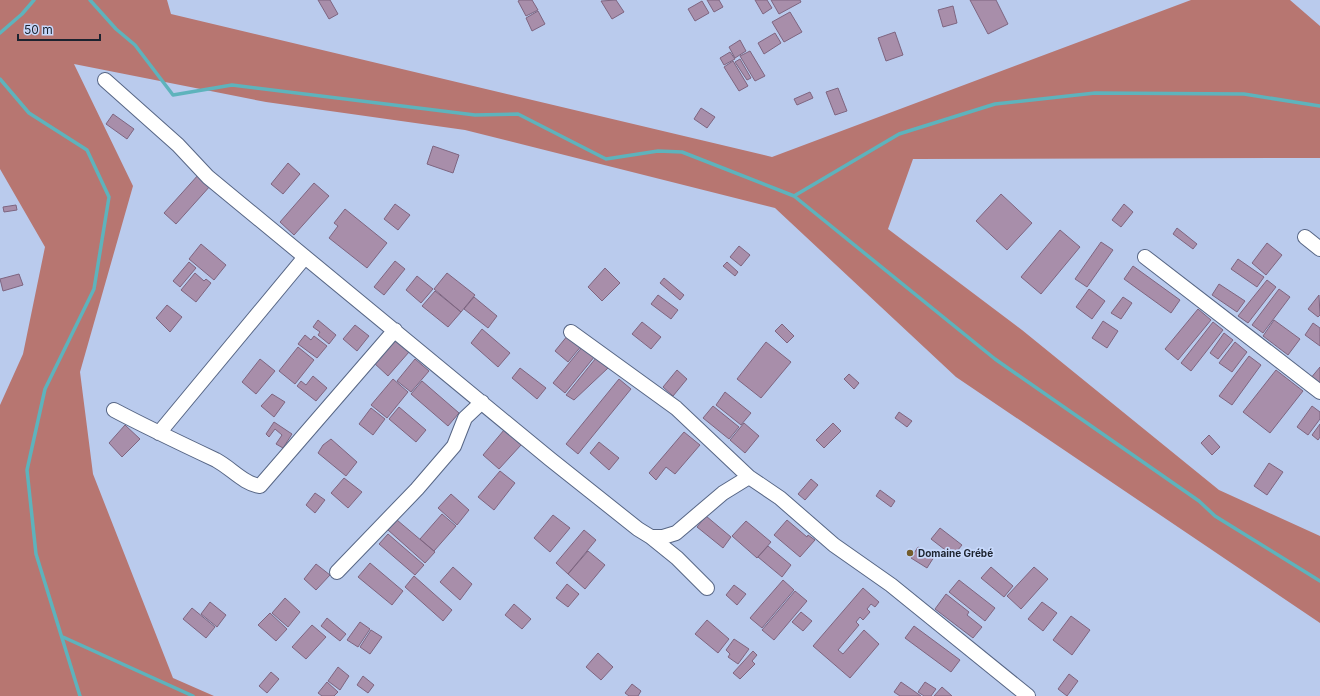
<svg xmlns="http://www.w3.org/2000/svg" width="1320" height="696" viewBox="0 0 1320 696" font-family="Inter,sans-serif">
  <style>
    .forest { fill: #b77671 }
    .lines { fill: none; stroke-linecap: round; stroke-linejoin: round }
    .stream { stroke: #5eb3bc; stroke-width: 3.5 }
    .building { fill: #a88eaa; stroke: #7e6580 }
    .minor-casing { stroke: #576685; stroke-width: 16 }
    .minor { stroke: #fff; stroke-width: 14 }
    .poi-dot { fill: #735d2d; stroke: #c7d8fb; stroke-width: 1.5 }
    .labels { text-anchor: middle; stroke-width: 3.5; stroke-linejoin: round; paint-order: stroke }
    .poi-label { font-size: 10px; font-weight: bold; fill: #1c232f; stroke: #c7d8fb; text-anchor: start }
  </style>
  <rect width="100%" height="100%" fill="#bacbed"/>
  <path class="forest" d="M0,0H167L171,14L772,157L1191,0H1290L1320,26V158L913,159L888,229L1022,330L1219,490L1320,536V623L956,377L775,208L465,130L266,102L74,64L133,186L80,372L93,474L173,678L214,696H0V405L23,354L45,247L0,169Z"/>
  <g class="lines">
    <path class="stream" d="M90,0L116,29L135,45L173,95L232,85L475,115L518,114L606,159L658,151L682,152L794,196L995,359L1199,501L1215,516L1320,581
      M0,33L22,14L34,0
      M0,79L29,113L87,150L109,197L94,289L45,389L27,470L36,554L80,696
      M794,196L899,134L995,104L1095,93L1244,94L1320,106
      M63,637L193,696"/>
  </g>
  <path class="building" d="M318,0H330L338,14L329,19Z
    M520,0H532L538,10L526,16L518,1Z
    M616,0L624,12L612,19L601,1Z
    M707,0H719L723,7L714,12Z
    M755,0H767L772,8L763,14Z
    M771,0H800L801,2L779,14Z
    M970,0H996L1008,24L988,34Z
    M702,1L709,13L695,21L688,9Z
    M953,6L957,23L943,27L938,10Z
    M538,11L545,24L532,31L526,18Z
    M790,12L802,32L784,42L772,22Z
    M895,32L903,55L886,61L878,38Z
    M775,33L781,43L764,54L758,43Z
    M740,40L746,51L735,58L729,47Z
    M750,51L765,76L755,81L740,56Z
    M730,52L735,59L724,65L720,58Z
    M740,59L751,78L747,80L735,62Z
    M733,61L748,86L739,91L724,67Z
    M838,88L847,111L835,115L826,92Z
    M810,92L813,98L797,105L794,99Z
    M701,108L715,117L707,128L694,119Z
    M113,114L134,129L127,139L106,124Z
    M433,146L459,155L453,173L427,164Z
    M288,163L300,174L283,194L271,184Z
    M199,174L211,185L176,224L164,213Z
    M314,183L329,196L294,235L280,222Z
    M1001,194L1032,223L1007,250L976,221Z
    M395,204L410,215L398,230L384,219Z
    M1124,204L1133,212L1121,227L1112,220Z
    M16,205L17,210L4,212L3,207Z
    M345,209L387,243L367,268L329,238L338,226L334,223Z
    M1177,228L1197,244L1193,249L1173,234Z
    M1060,230L1080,247L1041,294L1021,277Z
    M1101,242L1113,250L1087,287L1075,279Z
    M1267,243L1282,255L1266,275L1252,263Z
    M201,244L226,265L214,280L189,259Z
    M739,246L750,255L741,266L730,257Z
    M1238,259L1264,277L1257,287L1231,269Z
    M395,261L405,269L384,295L374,287Z
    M189,262L196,268L180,287L173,281Z
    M727,262L738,272L735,276L723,266Z
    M1133,266L1180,300L1171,313L1124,279Z
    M605,268L620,283L602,301L588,287Z
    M195,273L204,281L206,279L211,283L196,302L181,290Z
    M447,273L475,295L461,312L434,289Z
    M19,274L23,285L3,291L0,279Z
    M417,276L433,289L421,303L406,290Z
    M664,278L684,295L680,300L660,283Z
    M1267,280L1276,287L1248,323L1238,316Z
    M1219,284L1245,301L1237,312L1212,295Z
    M1089,289L1105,301L1092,319L1076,307Z
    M1279,289L1290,297L1263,333L1252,325Z
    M435,291L461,312L448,327L422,306Z
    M658,295L678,310L671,319L651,304Z
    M1319,295L1320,315L1318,317L1308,309Z
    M474,297L497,316L488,328L464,309Z
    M1123,297L1132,303L1121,319L1111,313Z
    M167,305L182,317L170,332L156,318Z
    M1198,309L1211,320L1178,360L1165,349Z
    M318,320L336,335L329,344L318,335L320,332L313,327Z
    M1274,320L1300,339L1288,355L1263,336Z
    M1103,321L1118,331L1107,348L1092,338Z
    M642,322L661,337L651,349L632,334Z
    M1213,322L1223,330L1191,371L1181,363Z
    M1313,323L1320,328V346L1305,335Z
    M782,324L794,336L787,343L775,331Z
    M355,325L369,336L357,351L343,339Z
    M482,329L510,353L498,367L471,343Z
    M1224,333L1233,340L1218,359L1210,353Z
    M305,335L311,340L314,336L327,346L317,358L298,344Z
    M568,335L582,345L568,362L555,351Z
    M394,338L409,352L388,376L373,362Z
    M766,342L791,362L761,398L737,379Z
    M1235,342L1247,352L1232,372L1219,363Z
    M583,346L595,356L565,393L553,383Z
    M298,347L314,360L295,384L279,371Z
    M1249,356L1261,365L1232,405L1219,396Z
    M596,358L608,368L574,400L566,395Z
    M260,359L275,371L256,394L242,382Z
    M415,359L429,371L411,392L397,381Z
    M1320,367V387L1310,379Z
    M520,368L546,388L537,399L512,378Z
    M677,370L687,379L673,396L663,387Z
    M1276,370L1303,391L1270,433L1243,412Z
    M849,374L859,383L854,389L844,379Z
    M313,376L327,388L316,401L297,386L301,381L306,385Z
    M393,379L408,392L387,418L371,405Z
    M619,379L631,389L578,454L566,444Z
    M422,381L459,413L448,426L411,394Z
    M725,392L751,413L741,425L716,405Z
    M272,394L285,402L274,417L261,406Z
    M713,406L739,427L729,439L703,418Z
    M1312,406L1320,412V419L1308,435L1297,427Z
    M399,407L426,430L416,442L389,419Z
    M371,408L385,419L373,435L359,424Z
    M899,412L912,421L907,427L895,418Z
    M274,422L292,434L283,448L276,444L282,435L275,429L269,437L266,434Z
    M744,423L759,436L745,453L730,440Z
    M833,423L841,431L824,448L816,440Z
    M1320,424V437L1318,440L1312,435Z
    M125,425L140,439L122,457L109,443Z
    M504,430L521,445L499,469L483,455Z
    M684,432L700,445L675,474L666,467L656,480L649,473Z
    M1209,435L1220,447L1212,455L1201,443Z
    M331,439L357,462L346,476L318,453L323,445Z
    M599,442L619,458L609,470L590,453Z
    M1269,463L1283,472L1267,495L1254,486Z
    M500,471L515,483L494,510L478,497Z
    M344,478L362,492L348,508L331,493Z
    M811,479L818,485L805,500L798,494Z
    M880,490L895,501L891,507L876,496Z
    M315,493L325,500L315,513L306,505Z
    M451,494L469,510L457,525L438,508Z
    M442,514L456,526L434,551L420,539Z
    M553,515L570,528L550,552L534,538Z
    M706,516L731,537L723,548L697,527Z
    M397,520L435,552L425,563L388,530Z
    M787,520L807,537L808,535L815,540L800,557L774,535Z
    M746,521L771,542L757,558L732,536Z
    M940,528L962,545L953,556L931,539Z
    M584,530L596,540L568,574L556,563Z
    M388,534L424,565L415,575L379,544Z
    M768,546L791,565L782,577L758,557Z
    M918,547L934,557L927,568L911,558Z
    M588,551L605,565L585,589L568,574Z
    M370,563L403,591L392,605L358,577Z
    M316,564L330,575L316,590L304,579Z
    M453,567L472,584L460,600L440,582Z
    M991,567L1013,586L1004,597L981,578Z
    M1034,567L1048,579L1021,609L1007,596Z
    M414,576L452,610L443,621L405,587Z
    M783,580L794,590L762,628L750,618Z
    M959,580L995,608L985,621L949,592Z
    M567,584L579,594L568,607L556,598Z
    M734,585L746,594L737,605L726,595Z
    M863,588L879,602L875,607L871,604L867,609L870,612L863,620L860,617L856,622L859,625L838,650L843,654L864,630L879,644L850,678L813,646Z
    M795,591L807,601L774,640L762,630Z
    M946,594L969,612L967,615L982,627L973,638L935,609Z
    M285,598L300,612L288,627L272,613Z
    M210,602L226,615L217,627L201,614Z
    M1042,602L1057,613L1043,631L1028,619Z
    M514,604L531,619L522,629L505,615Z
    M192,608L215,627L206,638L183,619Z
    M801,612L812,621L803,631L792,622Z
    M270,613L287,629L276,641L258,625Z
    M1071,616L1090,630L1072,655L1053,640Z
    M327,618L346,634L340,641L321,626Z
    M707,620L729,639L718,653L695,634Z
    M360,622L370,629L358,647L347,640Z
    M312,625L326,637L306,659L292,647Z
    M914,626L960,660L951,672L905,638Z
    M371,630L382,637L370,654L360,647Z
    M734,639L749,649L738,664L728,657L730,654L726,650Z
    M753,651L757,655L752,661L755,664L740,679L733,673Z
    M598,653L613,667L601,680L586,667Z
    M338,667L349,676L340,690L328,681Z
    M271,672L279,679L267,693L259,686Z
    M1069,674L1078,681L1067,696L1058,689Z
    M363,676L374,685L368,693L357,685Z
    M327,682L338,692L334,696H322L318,693Z
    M901,682L921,696H900L894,692Z
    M925,682L936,689L931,696H924L918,692Z
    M632,684L641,691L638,696H629L625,693Z
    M942,687L952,696H934Z"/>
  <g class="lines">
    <g class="minor-casing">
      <path id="minor" d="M105,80L178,145L208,177L550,459L638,529L651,537H663L676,533L723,493L749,477L780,498L834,545L891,585L1028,696
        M1305,237L1320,249
        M1145,257L1320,392
        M571,332L676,408L749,477
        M114,410C148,428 182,444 216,460C231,468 244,484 260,486L395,330
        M159,433L305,257
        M651,537L677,558L707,588
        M337,572L417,489L454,446L465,418L482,402"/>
    </g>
    <use href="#minor" class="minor"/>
  </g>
  <circle class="poi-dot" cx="910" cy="553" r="4"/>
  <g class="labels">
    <g class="poi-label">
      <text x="918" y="557">Domaine Grébé</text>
    </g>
  </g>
  <path d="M18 34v6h82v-6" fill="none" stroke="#1c232f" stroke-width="2"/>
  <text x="24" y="34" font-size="12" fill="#1c232f" stroke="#c7d8fb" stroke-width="3" paint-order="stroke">50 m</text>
</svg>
